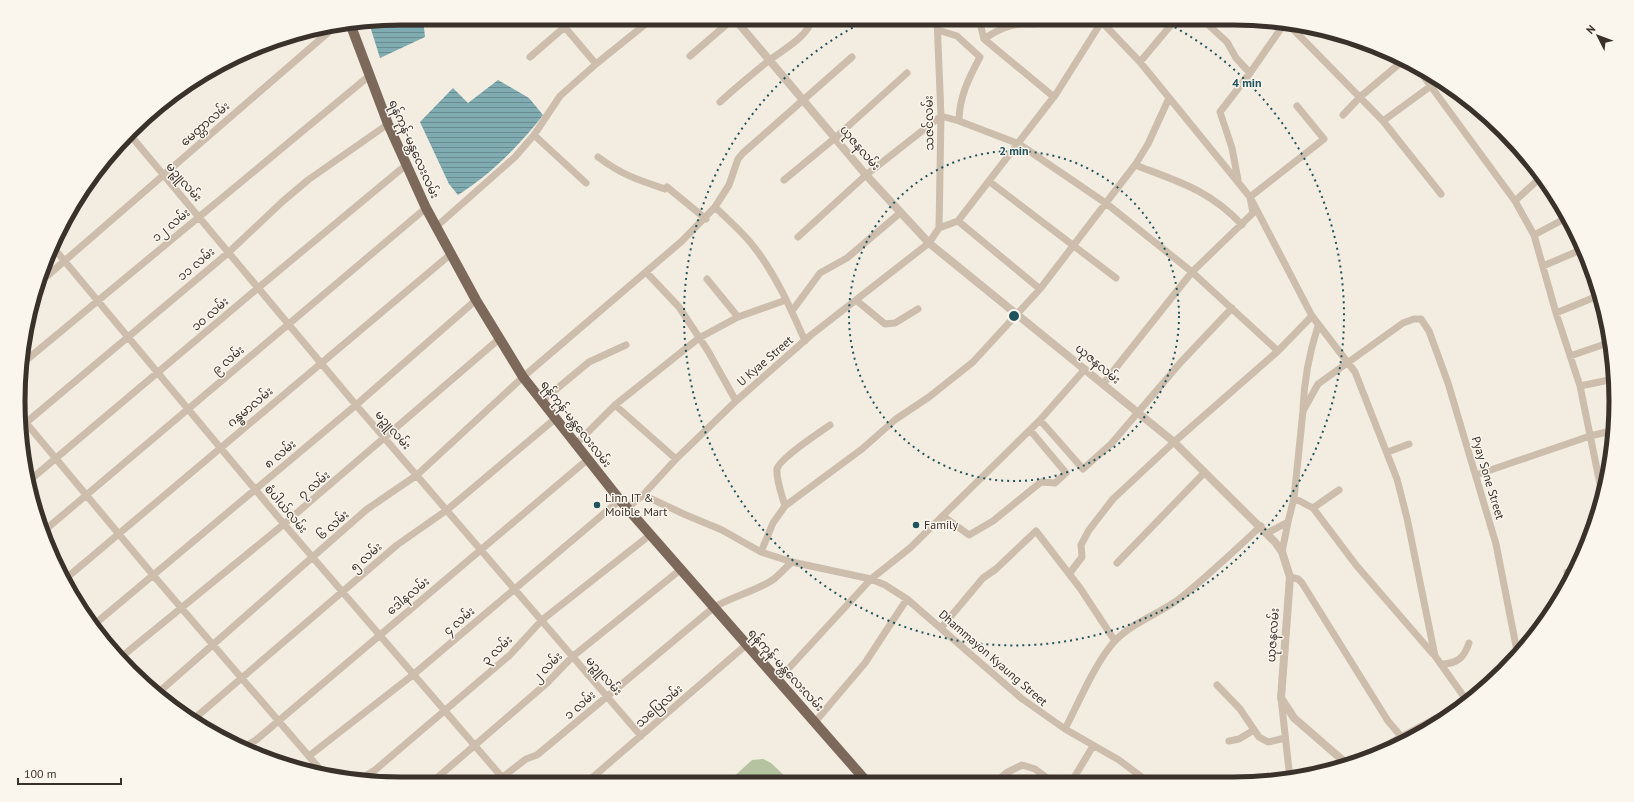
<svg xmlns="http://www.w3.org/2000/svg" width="1634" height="802" viewBox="0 0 1634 802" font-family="'PT Sans','Noto Sans Myanmar',sans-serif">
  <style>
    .grass { fill: #b5c3a0 }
    .water { fill: url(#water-rules) }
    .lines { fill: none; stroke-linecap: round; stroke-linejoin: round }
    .minor { stroke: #ccbdac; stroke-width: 7 }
    .tertiary { stroke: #ccbdac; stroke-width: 8 }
    .primary { stroke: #7c695c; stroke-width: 10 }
    .ring { fill: none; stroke: #20545c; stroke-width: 2; stroke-dasharray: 2 4 }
    .poi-dot { fill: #20545c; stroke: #faf5ed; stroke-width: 1.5 }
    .labels { text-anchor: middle; stroke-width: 3; stroke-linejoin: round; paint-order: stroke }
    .street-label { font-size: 12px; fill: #3a312b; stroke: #faf5ed }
    .poi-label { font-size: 12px; fill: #3a312b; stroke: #faf5ed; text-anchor: start }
    .rim { fill: none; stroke: #3a312b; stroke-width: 5 }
    .centre { fill: #20545c; stroke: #faf5ed; stroke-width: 2 }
    .ring-label { font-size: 12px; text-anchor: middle; font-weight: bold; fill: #20545c; stroke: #faf5ed; stroke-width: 3; stroke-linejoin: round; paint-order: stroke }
  </style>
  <defs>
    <pattern id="water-rules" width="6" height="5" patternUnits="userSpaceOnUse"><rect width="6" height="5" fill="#7fabb1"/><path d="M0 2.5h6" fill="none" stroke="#698c90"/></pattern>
  </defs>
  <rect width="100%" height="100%" fill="#f3ece0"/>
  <path class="grass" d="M763,759L771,763L791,782H728L752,760Z"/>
  <path class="water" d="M401,18H423L425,37L380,58L369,23Z
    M498,80L529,98L543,115C520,145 490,175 458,195L449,184L420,122L453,88L468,103Z"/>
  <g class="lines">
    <path class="minor" d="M557,18L596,64
      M937,19L941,116L939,228
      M979,19L984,39L1054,97
      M1099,19L1140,62L1250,197L1312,316L1355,372L1397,479L1407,518L1435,656L1467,701
      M1202,19L1227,42L1236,58L1250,73
      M1288,24L1383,121L1441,194
      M938,30L957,36L980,57C969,78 959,97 959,121L1019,144L1107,204L1192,272L1278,351
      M984,39C1000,28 1014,22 1034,24L1041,19
      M690,56L734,18
      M530,57L575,18
      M1140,62L1176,19
      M1416,66L1515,201L1534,235L1556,313L1580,386L1600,484L1601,505
      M720,102C735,88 751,75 767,62C782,50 807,38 813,18
      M1343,115L1360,97L1405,59
      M1383,121L1439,80
      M534,135L586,183
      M131,136L356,405L641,736
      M598,157C622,175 638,180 665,189L667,187L706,219
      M1135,165C1177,181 1210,190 1242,225
      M784,180L835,138L907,73
      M1238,180L1232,148L1220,112L1250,73L1282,27V23
      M990,182L1116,278
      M1515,201L1541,177
      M715,207C728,220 743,232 754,247C776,275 791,309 805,341
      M958,221L1040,289
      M437,226L515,157L534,135L560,96L596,64L653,18
      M1534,235L1568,217
      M798,237L866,175L941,116L959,121
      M52,246L284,524L507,783
      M1543,266L1583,249
      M646,272L679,307L708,351L736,401
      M707,279L738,317
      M39,283L331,30
      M856,300L885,324L895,323L918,309
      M792,311L820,273L847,258L900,213
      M1556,313L1600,295
      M1570,356L1611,342
      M24,362L369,76
      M1103,384L1192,272L1253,213L1250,197L1324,139L1297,106
      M1580,386L1614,379
      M542,401L589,362L626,345
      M615,405L676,459
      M1303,409C1304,380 1309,354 1318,326
      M22,418L153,575L325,775
      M1040,420L1083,469L1111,444L1181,362L1232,308
      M22,426L228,253L282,202L308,180L388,124
      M575,445L615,405L699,338L738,317L786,300
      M1388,452L1409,444
      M1476,475L1590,436L1615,430
      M30,480L258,288L406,165
      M643,495L686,515L722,530L761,552L792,562L871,579L885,585L907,599
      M1294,498L1303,411L1318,384L1403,323L1414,319H1421L1429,331L1448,383L1496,544L1518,656
      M785,506C782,495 776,480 777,469C779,459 820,432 830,425
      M627,508L643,495L676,459L736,401L811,335L929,243L939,228L958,221L1056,94L1102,21
      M1313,508L1339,490
      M943,516L969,535L993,521L1041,482L1055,483L1066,473L1030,430
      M45,530L426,208
      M1267,533L1288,522L1294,498L1313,508L1356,565L1433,654
      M761,552L773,523L785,506L862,449L896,419L929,397L973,362L1040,289L1135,165L1148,144L1169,98
      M1282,552L1288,522
      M1117,563L1205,472
      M1567,572L1577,569
      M1069,574L1082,557L1081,545L1089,530L1113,499L1174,442L1278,351L1312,316
      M1290,577L1298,579L1302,583L1388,721L1405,741
      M64,580L452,253
      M96,623L356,405L476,300
      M941,628L983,578L996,569L1036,531L1080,588L1115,641
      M120,658L284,524L499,339
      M1441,664C1457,664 1464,658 1469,643
      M778,680L871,579L910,548L1040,420L1085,369
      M1217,685L1240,709L1259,737L1268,742L1285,738
      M159,692L366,510L417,475L523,377L682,241L715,207L729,185L738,159L743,153L852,57
      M1281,698L1290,779
      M195,718L397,545L447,510L556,418
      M815,722L865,663L907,599L1021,698L1065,729L1119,760L1147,781
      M1065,729C1078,704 1095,663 1114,642C1131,623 1159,614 1179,599C1208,576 1234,551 1261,526
      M1229,741L1239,739L1254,730
      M242,748L256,740L587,460
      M309,756L414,674L620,500
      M359,780L375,770L510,655L542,620L650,535
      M1072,781L1093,746
      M996,782L1006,773L1022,765L1035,769L1051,781
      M431,783L547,683L572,657L680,570
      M495,783L526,759L537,755L713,608C732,596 755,592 774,579C780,574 786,567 792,562
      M586,783L746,645"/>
    <path class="tertiary" d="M734,18L866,175L929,243L1174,442L1275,542L1282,552L1290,577L1281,698L1294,718L1347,764
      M1358,761L1463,704"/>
    <path class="primary" d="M351,26L388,124L426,208L476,300L523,377L620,500L867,782"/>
  </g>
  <g class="ring">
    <circle cx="1014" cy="316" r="165"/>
    <path d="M1159 19A330 330 0 1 1 869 19"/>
  </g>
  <g class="poi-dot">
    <circle cx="597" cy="505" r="4"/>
    <circle cx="916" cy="525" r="4"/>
  </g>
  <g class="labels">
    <g class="street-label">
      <text transform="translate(929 123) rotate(-91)" y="4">သဇင်လမ်း</text>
      <text transform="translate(205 124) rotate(-41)" y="4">မေတ္တာလမ်း</text>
      <text transform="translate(860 148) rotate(49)" y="4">ယုဇနလမ်း</text>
      <text transform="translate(414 149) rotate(66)" y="4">ရန်ကုန်-မန္တလေးလမ်း</text>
      <text transform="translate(184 182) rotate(49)" y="4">မဉ္ဇူလမ်း</text>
      <text transform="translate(171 225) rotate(-39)" y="4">၁၂ လမ်း</text>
      <text transform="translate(196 264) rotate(-40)" y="4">၁၁ လမ်း</text>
      <text transform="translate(210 314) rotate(-41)" y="4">၁၀ လမ်း</text>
      <text transform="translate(228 360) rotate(-40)" y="4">၉ လမ်း</text>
      <text transform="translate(765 361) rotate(-41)" y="4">U Kyae Street</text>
      <text transform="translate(1098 364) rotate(40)" y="4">ယုဇနလမ်း</text>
      <text transform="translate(250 407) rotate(-40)" y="4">ဂန္ဓမာလမ်း</text>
      <text transform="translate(576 424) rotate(52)" y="4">ရန်ကုန်-မန္တလေးလမ်း</text>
      <text transform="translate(393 430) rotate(49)" y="4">မဉ္ဇူလမ်း</text>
      <text transform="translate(280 454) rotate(-40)" y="4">၈ လမ်း</text>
      <text transform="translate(1488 478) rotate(73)" y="4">Pyay Sone Street</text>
      <text transform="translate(314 485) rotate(-40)" y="4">၇ လမ်း</text>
      <text transform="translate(286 509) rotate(50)" y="4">စံပါယ်လမ်း</text>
      <text transform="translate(333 525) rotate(-42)" y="4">၆ လမ်း</text>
      <text transform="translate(366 557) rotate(-41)" y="4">၅ လမ်း</text>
      <text transform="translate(408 596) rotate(-40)" y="4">ဒေါနလမ်း</text>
      <text transform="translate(459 621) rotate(-40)" y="4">၄ လမ်း</text>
      <text transform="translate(1273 635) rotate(-86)" y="4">ယုဇနလမ်း</text>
      <text transform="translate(497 650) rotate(-43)" y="4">၃ လမ်း</text>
      <text transform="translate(993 658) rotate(41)" y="4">Dhammayon Kyaung Street</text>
      <text transform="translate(547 667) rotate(-45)" y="4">၂ လမ်း</text>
      <text transform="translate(786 670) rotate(48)" y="4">ရန်ကုန်-မန္တလေးလမ်း</text>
      <text transform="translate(604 676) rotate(48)" y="4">မဉ္ဇူလမ်း</text>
      <text transform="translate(580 705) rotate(-41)" y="4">၁ လမ်း</text>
      <text transform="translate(659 706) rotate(-41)" y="4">သပြေလမ်း</text>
    </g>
    <g class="poi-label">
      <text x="605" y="502">Linn IT &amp;<tspan x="605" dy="14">Moible Mart</tspan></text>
      <text x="924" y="529">Family</text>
    </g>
  </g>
  <path d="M0 0H1634V802H0ZM401 25H1233A376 376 0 0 1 1609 401V401A376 376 0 0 1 1233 777H401A376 376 0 0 1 25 401V401A376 376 0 0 1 401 25Z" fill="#faf5ed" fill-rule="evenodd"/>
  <path class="rim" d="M401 25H1233A376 376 0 0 1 1609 401V401A376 376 0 0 1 1233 777H401A376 376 0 0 1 25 401V401A376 376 0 0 1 401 25Z"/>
  <circle cx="1014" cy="316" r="6" class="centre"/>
  <g class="ring-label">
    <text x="1247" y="87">4 min</text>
    <text x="1014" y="155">2 min</text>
  </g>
  <g transform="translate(1598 36) rotate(312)" stroke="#faf5ed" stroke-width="3" paint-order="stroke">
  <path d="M0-3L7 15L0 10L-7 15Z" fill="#3a312b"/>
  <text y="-6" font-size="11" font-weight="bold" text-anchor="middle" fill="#3a312b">N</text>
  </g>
  <path d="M18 778v6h103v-6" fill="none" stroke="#3a312b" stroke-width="2"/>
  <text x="24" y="778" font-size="12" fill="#3a312b" stroke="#faf5ed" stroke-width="3" paint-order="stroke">100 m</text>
</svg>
